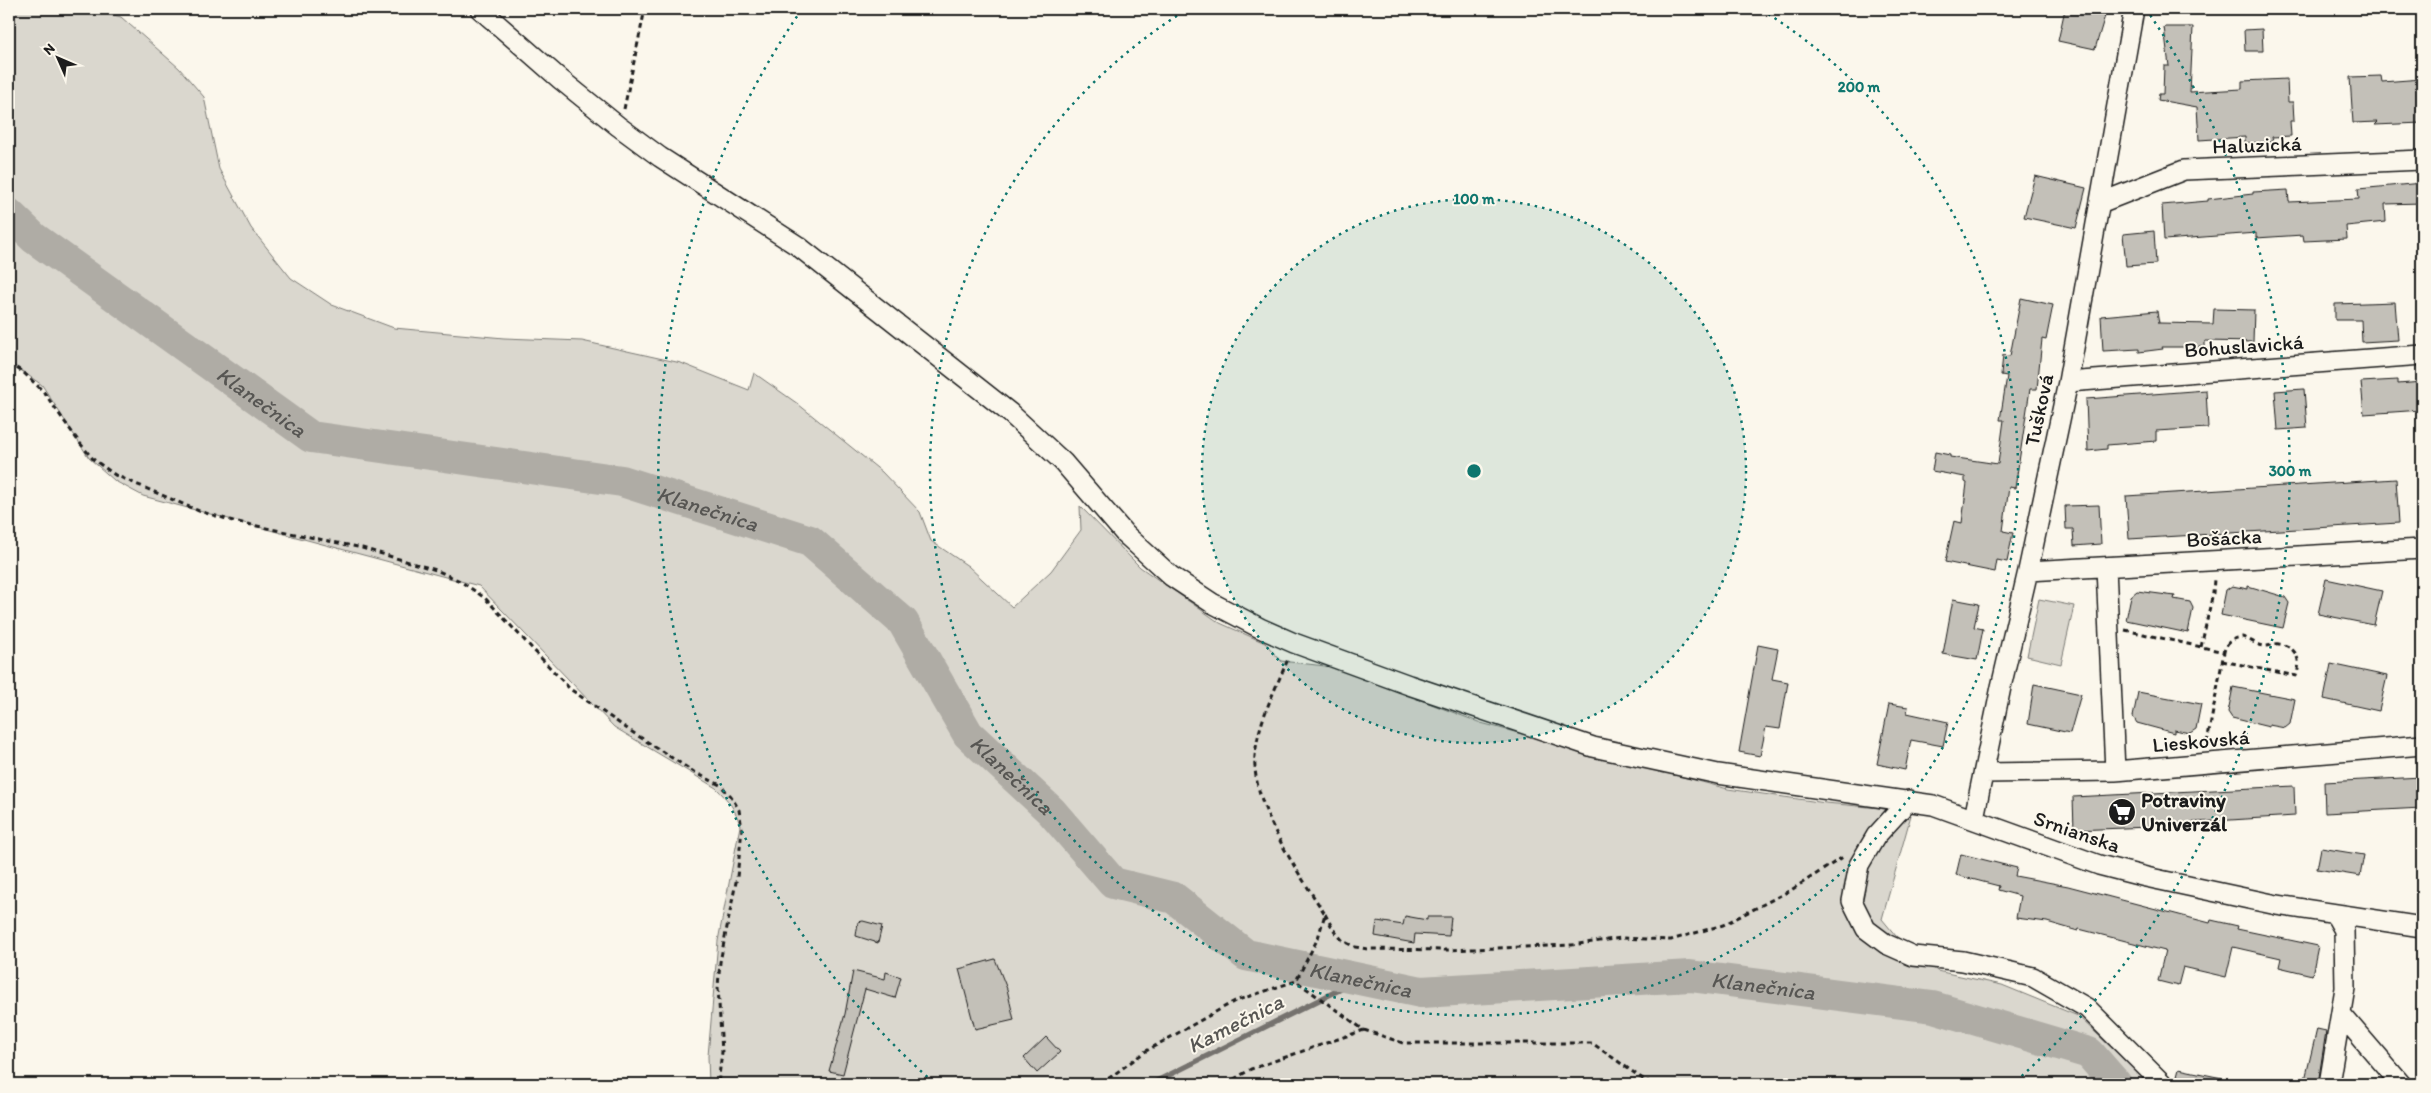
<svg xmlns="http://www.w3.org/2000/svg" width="2431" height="1093" viewBox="0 0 2431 1093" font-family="Itim,sans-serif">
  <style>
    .green { fill: #dad7ce; stroke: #7b7a75 }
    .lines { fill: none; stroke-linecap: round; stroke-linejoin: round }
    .stream { stroke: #74726e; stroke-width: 5.5 }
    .river { stroke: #afaca5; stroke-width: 32 }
    .building { fill: #c3c0b8; stroke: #1c1c1c }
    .minor-casing { stroke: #1c1c1c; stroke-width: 22 }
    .path { stroke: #1c1c1c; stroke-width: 3; stroke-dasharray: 5 4; stroke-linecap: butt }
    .minor { stroke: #fbf7ec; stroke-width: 19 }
    .ring { fill: none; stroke: #0f766e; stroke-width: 2.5; stroke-dasharray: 2.5 5 }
    .labels { text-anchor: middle; stroke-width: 4; stroke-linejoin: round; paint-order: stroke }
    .street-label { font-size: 21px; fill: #1c1c1c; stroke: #fbf7ec }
    .poi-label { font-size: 21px; font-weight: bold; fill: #1c1c1c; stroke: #fbf7ec; text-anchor: start }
    .water-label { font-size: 22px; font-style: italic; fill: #575653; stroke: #fbf7ec }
    .centre { fill: #0f766e; stroke: #fbf7ec; stroke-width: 2.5 }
    .ring-label { font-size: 15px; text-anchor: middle; font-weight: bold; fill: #0f766e; stroke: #fbf7ec; stroke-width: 4; stroke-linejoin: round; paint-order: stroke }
  </style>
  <rect width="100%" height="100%" fill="#fbf7ec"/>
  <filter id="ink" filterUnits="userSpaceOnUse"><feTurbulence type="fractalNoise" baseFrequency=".02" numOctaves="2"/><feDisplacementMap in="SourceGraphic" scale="10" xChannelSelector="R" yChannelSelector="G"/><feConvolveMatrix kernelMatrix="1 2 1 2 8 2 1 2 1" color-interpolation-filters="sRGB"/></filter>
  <g filter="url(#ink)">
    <path class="green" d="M9,9H92L121,17L179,68L204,97L219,169L251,228L291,278L332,305L394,328L504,338L582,341L681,363L749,390L754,373L798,404L882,472L920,512L931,541L968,566L1012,607L1051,571L1081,530L1080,506L1140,567L1220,623L1265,643L1281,661L1334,667L1481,723L1728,789L1826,803L1879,808L1911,815L1882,919L1896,936L1937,971L2002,985L2078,1016L2150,1084H709L708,1056L718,941L740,826C736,809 728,800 716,788L614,727L479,586L143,496L115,481L89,458L42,385L9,362Z
      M2039,599L2074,606L2061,664L2027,656Z"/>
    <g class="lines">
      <path class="stream" d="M1151,1084L1361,979"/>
      <path class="river" id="s1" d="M9,214L34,238L311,437L622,481L810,541L903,622L968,734L1051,811L1113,883L1174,898L1246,955L1421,992L1690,976L1933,1007L2089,1053L2116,1084"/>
    </g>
    <path class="building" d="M2065,9H2107L2095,49L2058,41Z
      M2164,27H2193L2190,92L2242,89V81L2287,79L2288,102H2293L2294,121H2290L2291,136L2272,137L2273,142L2245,143V137L2199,140L2197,107L2158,100L2159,94H2163L2164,66H2169Z
      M2262,29L2263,51H2245L2244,30Z
      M2381,76L2382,82L2422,79V123L2375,125L2378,122L2353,123L2350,77Z
      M2035,176L2086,188L2076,228L2024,217Z
      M2422,183V203L2385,204L2386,222L2346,226L2347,239L2304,241L2303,235L2256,238V233L2164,240L2162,205L2208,201V199L2253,194V192L2288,190L2289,202L2359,199L2358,189Z
      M2154,231L2156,264L2126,266L2123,234Z
      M2021,298L2053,305L2046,340L2042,339L2037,389H2030L2015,488L2009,487L2003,531L2013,533L2007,562L1997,560L1995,572L1945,562L1954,521L1962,523L1967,483L1965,482V477L1932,471L1935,452L1950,455V457L1998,464L2004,420H2000L2007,376L2001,375L2003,355L2010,356Z
      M2395,302L2398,340L2362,342L2361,320H2335V304Z
      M2214,309L2254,310L2253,342L2205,341V347H2162L2163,349L2139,352V349L2103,351L2101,316L2157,311L2159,323L2213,324Z
      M2398,380V384L2422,382V410L2364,414L2361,382Z
      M2304,389L2307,428L2278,430L2275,391Z
      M2206,390L2208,428L2156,431V441L2107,445V449L2088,451L2086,399Z
      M2396,479L2399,523L2129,539L2126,496Z
      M2099,505L2101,544L2074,546L2073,529H2066L2065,506Z
      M2326,579L2382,591L2374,625L2318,614Z
      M2232,586L2248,589V586L2285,597L2289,603L2283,628L2221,615L2226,590Z
      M2137,591L2175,596L2174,599L2190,602L2193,608L2188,633L2126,620L2131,596Z
      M1953,599L1979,604L1974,627L1983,629L1977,660L1943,654Z
      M1758,645L1778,649L1772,679L1788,682L1780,729L1766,727L1760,756L1739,752Z
      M2331,664L2387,676L2379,711L2324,699Z
      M2034,684L2081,694L2070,733L2028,724Z
      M2233,687L2295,699L2290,724L2285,728L2269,725V727L2232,718L2228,712Z
      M2138,692L2201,704L2196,729L2190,733L2174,730V733L2137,723L2133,717Z
      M1889,704L1908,707L1907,713L1948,722L1943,746L1911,740L1905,770L1877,764Z
      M2422,777V808L2325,813L2324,782Z
      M2294,786L2295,816L2149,825V827L2074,830L2073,797Z
      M2321,848L2364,855L2360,876L2317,869Z
      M1961,854L2017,868L2015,876L2068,886L2210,923L2211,920L2238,926L2237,929L2318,946L2312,975L2279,967L2281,958L2233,947L2226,977L2183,967L2178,986L2158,981L2165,951L2079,929L2078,931L2047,922L2016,918L2020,896L1998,890L1999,886L1956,875Z
      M1405,916L1427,920V917H1451L1449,936L1415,934L1414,943L1375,936L1377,921L1403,925Z
      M863,921L882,926L878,943L856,936L858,922Z
      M995,959L1007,989L1014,1020L975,1029L959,969Z
      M853,971L885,979L886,972L901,977L895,998L865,989L843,1074L829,1071L845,1014Z
      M2317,1029L2326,1031L2318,1084H2304Z
      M1046,1037L1060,1052L1037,1073L1024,1058Z
      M2179,1069L2222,1078L2221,1084H2175Z"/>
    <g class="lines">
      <g class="minor-casing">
        <path id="minor" d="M480,9L560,79L618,126L660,157L798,246L1010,413L1063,462L1125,534L1171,576L1212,603L1260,628L1294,643L1409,685L1593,747L1718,774L1933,805L2099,865L2146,877L2277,905L2422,927
          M2100,203L2184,170L2422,160
          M2068,382L2422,355
          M2106,567L2115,771
          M2028,571L2422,549
          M1984,773L2115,771L2422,745
          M1909,800L1876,836L1859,865L1852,901L1866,929L1886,944L1913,956L1963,961L2033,977L2087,1008L2163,1084
          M1974,818L2001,687L2028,571L2068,382L2134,9
          M2341,1014L2401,1084
          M2329,1084L2345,988L2344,930L2335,914"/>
      </g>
      <path class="path" d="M624,109L645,9
        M9,363L24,373L43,391L79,442L93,459L115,475L199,511L233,521L362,548L436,570L460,581L485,598L570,689L629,730L694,772L720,785L731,796L739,810L742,829L737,877L720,962L718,987L722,1052L718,1084
        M2125,630L2224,652L2207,743
        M2201,647L2213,593L2214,579
        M2222,661L2296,676C2302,662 2297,646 2279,644C2274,643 2269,647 2264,646C2256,645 2250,639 2242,637C2233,638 2226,642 2224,652
        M1325,914L1333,929L1343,941L1355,947L1368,949L1448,950L1572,945L1621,938L1671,940L1723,925L1791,890L1843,857
        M1364,1030L1403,1043H1592L1650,1084
        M1101,1084L1146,1051L1235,1001L1296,981L1318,938L1325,914C1299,874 1251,805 1255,756C1258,722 1275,690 1288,659
        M1226,1084L1251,1069L1364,1030L1296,981"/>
      <use href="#minor" class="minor"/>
    </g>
  </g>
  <circle cx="1474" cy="471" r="272" fill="#0f766e" fill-opacity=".12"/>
  <g class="ring">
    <circle cx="1474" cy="471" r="272"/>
    <path d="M1762 10A544 544 0 1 1 1186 10"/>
    <path d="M933 1082A816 816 0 0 1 802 9M2146 9A816 816 0 0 1 2015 1082"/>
  </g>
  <defs>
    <g id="supermarket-disc" transform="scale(1.4375)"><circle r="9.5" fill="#1c1c1c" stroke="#fbf7ec"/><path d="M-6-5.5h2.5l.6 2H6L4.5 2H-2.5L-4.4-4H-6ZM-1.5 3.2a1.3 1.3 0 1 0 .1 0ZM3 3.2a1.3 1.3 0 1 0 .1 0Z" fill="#fff"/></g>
  </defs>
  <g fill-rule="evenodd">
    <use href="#supermarket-disc" x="2122" y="812"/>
  </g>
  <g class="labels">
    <g class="street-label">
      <text transform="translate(2257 145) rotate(-2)" y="7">Haluzická</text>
      <text transform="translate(2244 346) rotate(-4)" y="7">Bohuslavická</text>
      <text transform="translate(2039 410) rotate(-78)" y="7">Tušková</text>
      <text transform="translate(2224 538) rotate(-3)" y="7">Bošácka</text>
      <text transform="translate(2201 741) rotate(-5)" y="7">Lieskovská</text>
      <text transform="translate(2077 832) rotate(19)" y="7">Srnianska</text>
    </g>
    <g class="poi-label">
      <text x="2141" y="807">Potraviny<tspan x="2141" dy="24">Univerzál</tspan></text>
    </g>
    <g class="water-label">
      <text dy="8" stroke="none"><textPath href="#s1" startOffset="315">Klanečnica</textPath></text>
      <text dy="8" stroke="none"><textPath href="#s1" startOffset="780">Klanečnica</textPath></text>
      <text dy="8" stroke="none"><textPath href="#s1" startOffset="1200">Klanečnica</textPath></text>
      <text dy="8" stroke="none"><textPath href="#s1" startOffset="1620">Klanečnica</textPath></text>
      <text dy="8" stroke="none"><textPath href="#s1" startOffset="2025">Klanečnica</textPath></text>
      <text transform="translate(1235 1023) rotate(-27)" y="8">Kamečnica</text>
    </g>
  </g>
  <circle cx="1474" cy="471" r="8" class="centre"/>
  <g class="ring-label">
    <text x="1859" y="92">200 m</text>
    <text x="1474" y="204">100 m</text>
    <text x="2290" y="476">300 m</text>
  </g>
  <rect width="2431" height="1093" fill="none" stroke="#fbf7ec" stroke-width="30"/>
  <rect x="15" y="15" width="2401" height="1063" fill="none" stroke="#1c1c1c" stroke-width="2" filter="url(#ink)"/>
  <g transform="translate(58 58) rotate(315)" stroke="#fbf7ec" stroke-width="4" paint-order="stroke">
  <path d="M0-4L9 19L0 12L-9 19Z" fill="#1c1c1c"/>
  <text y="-8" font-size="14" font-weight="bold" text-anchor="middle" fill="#1c1c1c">N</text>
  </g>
</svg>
